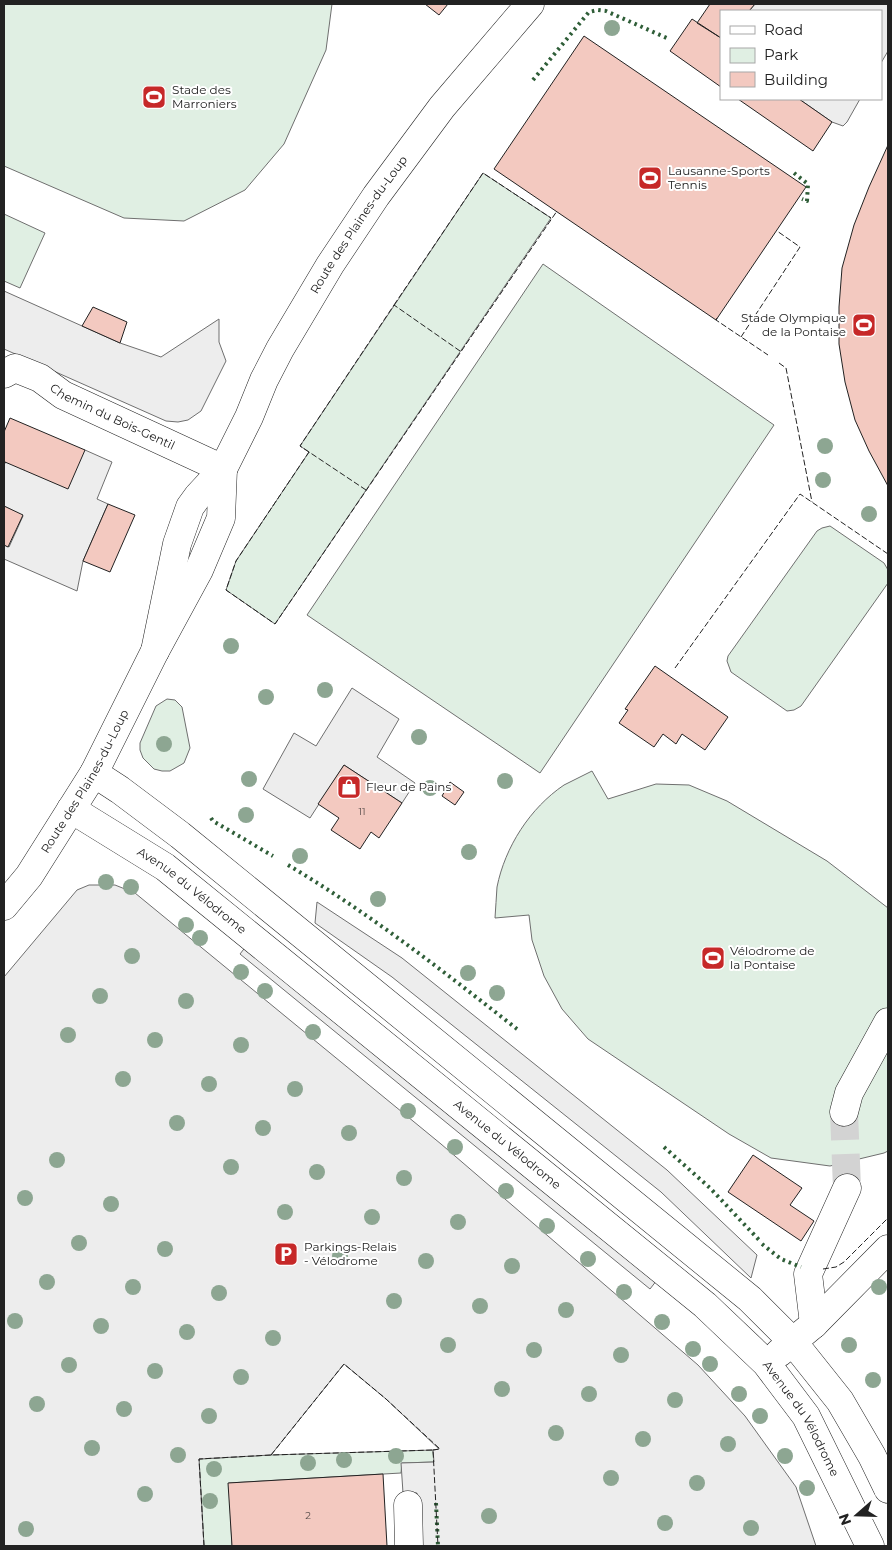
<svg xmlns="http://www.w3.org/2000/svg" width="892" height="1550" viewBox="0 0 892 1550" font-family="Montserrat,sans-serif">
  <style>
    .green { fill: #e0efe3; stroke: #6f6f6f }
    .parking { fill: #ededed; stroke: #6f6f6f }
    .building { fill: #f3c9c0; stroke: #222 }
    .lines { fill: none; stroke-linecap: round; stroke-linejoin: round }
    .minor-tunnel { stroke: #d3d3d3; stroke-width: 28; stroke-dasharray: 28 14; stroke-linecap: butt }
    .minor-casing { stroke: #222; stroke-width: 29 }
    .major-casing { stroke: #222; stroke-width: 29 }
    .minor { stroke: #fff; stroke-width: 28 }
    .major { stroke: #fff; stroke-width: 28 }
    .hedge { stroke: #2f5e38; stroke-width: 4; stroke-dasharray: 2.5 4; stroke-linecap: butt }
    .fence { stroke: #222; stroke-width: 1; stroke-dasharray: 6 2.5; stroke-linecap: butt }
    .tree { fill: #8da692 }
    .labels { text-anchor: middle; stroke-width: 4; stroke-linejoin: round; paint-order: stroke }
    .number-label { font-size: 10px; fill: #564c4a }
    .poi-label { font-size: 12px; fill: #222; stroke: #fff; text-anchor: start }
    .street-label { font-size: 12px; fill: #222; stroke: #fff }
  </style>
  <rect width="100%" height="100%" fill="#fff"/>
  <path class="green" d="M4,4H332L326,50L284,144L245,190L184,221L124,218L4,166Z
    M483,173L551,218L275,624L226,590L236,561L309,452L300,446Z
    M4,214L45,233L20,288L4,281Z
    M543,264L774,425L540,773L307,615Z
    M830,526L884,563L888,570V583L801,706L794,710L787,711L731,672L727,661L728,656L817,531L822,528Z
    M167,699L175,700L182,707L190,748L184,763L170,771H162L154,769L143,758L140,750V743L156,706Z
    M592,771L608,799L656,784L689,785L727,801L827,861L888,908V1151L884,1153L830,1166L771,1158L729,1134L588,1039L562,1009L544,976L532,940L529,915L495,918C496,908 496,897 497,887C505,847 530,808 564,785C573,780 583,776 592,771Z
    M433,1450L434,1462L402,1463L401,1473L229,1483L232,1546H204L199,1459L271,1455Z"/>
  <path class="parking" d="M755,4H888V51L881,63V11H749Z
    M799,99H860L847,122L843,126L832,122Z
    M4,291L120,343L161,357L219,319V342L226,361L201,411L188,420L178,422L166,421L4,349Z
    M85,450L112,462L97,499L108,504L83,561L77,591L4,559V545L9,547L23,516L4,506V466L5,462Z
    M352,688L399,719L377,757L415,783L402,803L344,765L310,818L263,789L294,733L316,746Z
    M89,885H115L135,893L441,1144L698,1365L745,1416L796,1487L816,1546H420L417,1493H403L401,1463L434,1462L433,1450L439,1449L386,1399L344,1364L271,1455L199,1459L204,1546H4V977L77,890Z
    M317,902L402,958L667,1170L757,1255L751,1278L661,1192L392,977L315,923Z
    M247,945L657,1280L650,1289L240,954Z"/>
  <path class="building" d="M425,4H448L439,15Z
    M710,4H755L749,11H721V38L697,23Z
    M692,19L721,38V87L670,51Z
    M584,36L806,187L716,320L494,169Z
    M738,99H799L832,122L813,151Z
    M888,145V486L869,451L855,420L845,382L839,344V307L842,268L854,225L869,187Z
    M93,307L127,322L120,343L82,326Z
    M10,418L85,450L68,489L5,462L4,466V432Z
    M108,504L135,515L110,572L83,561Z
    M4,506L23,515L8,547L4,545Z
    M655,666L728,717L705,750L682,734L676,744L663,734L654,747L619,723L628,710L625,709Z
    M344,765L402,803L379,838L371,832L360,849L331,830L339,818L318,804Z
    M450,782L464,792L455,805L442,796Z
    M753,1155L802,1188L790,1205L814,1221L801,1241L728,1192Z
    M383,1474L387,1546H232L228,1483Z"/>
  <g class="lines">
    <path class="minor-tunnel" d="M844,1112L847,1188"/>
    <g class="minor-casing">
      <g id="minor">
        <path id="s1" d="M4,374L15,368L40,378L63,395L223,469"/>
        <path d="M94,773L120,790L180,835L750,1299L793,1342L840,1401L872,1456L888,1489"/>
        <path id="s2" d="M71,809L165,867L705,1305L766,1363L806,1416L870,1546"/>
        <path d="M844,1112L849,1093L888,1022"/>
        <path d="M814,1324L808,1274L847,1188"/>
        <path d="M779,1353L814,1324L888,1249"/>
        <path d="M408,1505L409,1546"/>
      </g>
    </g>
    <g class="major-casing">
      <g id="major">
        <path id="s3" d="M155,651L177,544L190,507L198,496L223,469L249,417L264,380L280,349L330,265L376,196L442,107L530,4"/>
        <path id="s4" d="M4,906L29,876L94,773L155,651L199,570L221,518L223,469"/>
      </g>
    </g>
    <use href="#minor" class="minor"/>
    <use href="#major" class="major"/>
    <path class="hedge" d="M533,80L589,12L598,10L606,11L669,39
      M794,173L808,184L807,201L802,199
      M211,818L213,821L273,856
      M288,865C369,913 443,971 517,1029
      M664,1147L710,1188L761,1242
      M762,1244L781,1259L801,1267
      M436,1503L438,1546"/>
    <path class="fence" d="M394,305L483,173L551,218
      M717,318L716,320L768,355
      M741,337L800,247L777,231
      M779,363L786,368L812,502
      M309,452L300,446L394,305L460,351
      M366,490L309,452L236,561L226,590L275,624L557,211
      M675,668L800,494L888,554
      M823,1269L836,1267L844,1262L888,1218
      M271,1455L344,1364L386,1399L440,1449L433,1450
      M204,1546L199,1459L271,1455L433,1450L438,1546"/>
  </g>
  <g class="tree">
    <circle cx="612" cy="28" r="8"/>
    <circle cx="825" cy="446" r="8"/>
    <circle cx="823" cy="480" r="8"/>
    <circle cx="869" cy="514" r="8"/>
    <circle cx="231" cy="646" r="8"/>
    <circle cx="325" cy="690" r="8"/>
    <circle cx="266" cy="697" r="8"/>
    <circle cx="419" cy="737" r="8"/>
    <circle cx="164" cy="744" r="8"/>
    <circle cx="249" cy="779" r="8"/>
    <circle cx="505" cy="781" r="8"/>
    <circle cx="430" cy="788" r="8"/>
    <circle cx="246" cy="815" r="8"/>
    <circle cx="469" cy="852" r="8"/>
    <circle cx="300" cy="856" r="8"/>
    <circle cx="106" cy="882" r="8"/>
    <circle cx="131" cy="887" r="8"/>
    <circle cx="378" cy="899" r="8"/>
    <circle cx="186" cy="925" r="8"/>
    <circle cx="200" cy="938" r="8"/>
    <circle cx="132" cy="956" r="8"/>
    <circle cx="241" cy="972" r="8"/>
    <circle cx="468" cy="973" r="8"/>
    <circle cx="265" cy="991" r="8"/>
    <circle cx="497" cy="993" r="8"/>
    <circle cx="100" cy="996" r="8"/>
    <circle cx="186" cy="1001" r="8"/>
    <circle cx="313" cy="1032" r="8"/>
    <circle cx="68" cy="1035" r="8"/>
    <circle cx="155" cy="1040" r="8"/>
    <circle cx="241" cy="1045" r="8"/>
    <circle cx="123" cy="1079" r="8"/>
    <circle cx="209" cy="1084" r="8"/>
    <circle cx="295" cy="1089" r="8"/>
    <circle cx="408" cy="1111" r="8"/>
    <circle cx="177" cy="1123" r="8"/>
    <circle cx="263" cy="1128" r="8"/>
    <circle cx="349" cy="1133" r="8"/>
    <circle cx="455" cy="1147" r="8"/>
    <circle cx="57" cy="1160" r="8"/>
    <circle cx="231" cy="1167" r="8"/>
    <circle cx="317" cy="1172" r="8"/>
    <circle cx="404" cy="1178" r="8"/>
    <circle cx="506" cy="1191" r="8"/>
    <circle cx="25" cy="1198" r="8"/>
    <circle cx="111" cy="1204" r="8"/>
    <circle cx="285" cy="1212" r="8"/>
    <circle cx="372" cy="1217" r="8"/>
    <circle cx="458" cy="1222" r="8"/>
    <circle cx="547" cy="1226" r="8"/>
    <circle cx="79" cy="1243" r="8"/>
    <circle cx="165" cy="1249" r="8"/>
    <circle cx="340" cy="1256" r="8"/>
    <circle cx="588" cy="1259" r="8"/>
    <circle cx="426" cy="1261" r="8"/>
    <circle cx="512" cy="1266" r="8"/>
    <circle cx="47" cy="1282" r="8"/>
    <circle cx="133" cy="1287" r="8"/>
    <circle cx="879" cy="1287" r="8"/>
    <circle cx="624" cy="1292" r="8"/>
    <circle cx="219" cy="1293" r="8"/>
    <circle cx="394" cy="1301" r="8"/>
    <circle cx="480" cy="1306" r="8"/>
    <circle cx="566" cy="1310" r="8"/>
    <circle cx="15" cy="1321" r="8"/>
    <circle cx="662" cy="1322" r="8"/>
    <circle cx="101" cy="1326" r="8"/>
    <circle cx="187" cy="1332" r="8"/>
    <circle cx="273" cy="1338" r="8"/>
    <circle cx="448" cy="1345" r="8"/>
    <circle cx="849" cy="1345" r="8"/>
    <circle cx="693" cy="1349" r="8"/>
    <circle cx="534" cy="1350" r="8"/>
    <circle cx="621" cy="1355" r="8"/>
    <circle cx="710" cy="1364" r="8"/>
    <circle cx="69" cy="1365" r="8"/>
    <circle cx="155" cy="1371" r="8"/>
    <circle cx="241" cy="1377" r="8"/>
    <circle cx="873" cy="1380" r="8"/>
    <circle cx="502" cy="1389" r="8"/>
    <circle cx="589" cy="1394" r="8"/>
    <circle cx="739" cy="1394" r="8"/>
    <circle cx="675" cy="1400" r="8"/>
    <circle cx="37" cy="1404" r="8"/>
    <circle cx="124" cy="1409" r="8"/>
    <circle cx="209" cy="1416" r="8"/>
    <circle cx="760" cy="1416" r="8"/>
    <circle cx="556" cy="1433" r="8"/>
    <circle cx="643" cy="1439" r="8"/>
    <circle cx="728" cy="1444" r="8"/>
    <circle cx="92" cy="1448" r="8"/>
    <circle cx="178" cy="1455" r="8"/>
    <circle cx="396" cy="1456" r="8"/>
    <circle cx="785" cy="1456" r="8"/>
    <circle cx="344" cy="1460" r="8"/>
    <circle cx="308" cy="1463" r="8"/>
    <circle cx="214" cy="1469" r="8"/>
    <circle cx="611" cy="1478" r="8"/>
    <circle cx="697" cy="1483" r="8"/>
    <circle cx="807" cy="1488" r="8"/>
    <circle cx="145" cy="1494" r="8"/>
    <circle cx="210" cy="1501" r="8"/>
    <circle cx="489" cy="1516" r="8"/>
    <circle cx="665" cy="1523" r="8"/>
    <circle cx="751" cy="1528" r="8"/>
    <circle cx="26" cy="1529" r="8"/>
  </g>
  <defs>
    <g id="stadium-square" transform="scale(1.25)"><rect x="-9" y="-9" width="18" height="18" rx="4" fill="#c62828" stroke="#fff"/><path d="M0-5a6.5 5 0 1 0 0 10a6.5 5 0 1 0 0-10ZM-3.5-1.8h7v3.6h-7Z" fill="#fff"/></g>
    <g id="shop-square" transform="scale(1.25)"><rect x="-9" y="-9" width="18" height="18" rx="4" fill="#c62828" stroke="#fff"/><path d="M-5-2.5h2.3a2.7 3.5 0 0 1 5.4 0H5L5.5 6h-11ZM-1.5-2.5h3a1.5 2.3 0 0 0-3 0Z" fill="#fff"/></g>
    <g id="parking-square" transform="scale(1.25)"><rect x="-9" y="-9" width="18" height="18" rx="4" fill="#c62828" stroke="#fff"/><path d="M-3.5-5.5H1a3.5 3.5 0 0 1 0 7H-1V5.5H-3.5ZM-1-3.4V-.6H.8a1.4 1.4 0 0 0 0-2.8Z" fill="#fff"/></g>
  </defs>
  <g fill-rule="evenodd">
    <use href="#stadium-square" x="154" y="97"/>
    <use href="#stadium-square" x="650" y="178"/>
    <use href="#stadium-square" x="864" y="325"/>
    <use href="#shop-square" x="349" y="787"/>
    <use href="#stadium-square" x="713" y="958"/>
    <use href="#parking-square" x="286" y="1254"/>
  </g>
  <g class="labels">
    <g class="number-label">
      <text x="362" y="815">11</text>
      <text x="308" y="1519">2</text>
    </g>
    <g class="poi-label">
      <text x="172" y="94">Stade des<tspan x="172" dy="14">Marroniers</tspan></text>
      <text x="668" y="175">Lausanne-Sports<tspan x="668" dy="14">Tennis</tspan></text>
      <text x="846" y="322" text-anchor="end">Stade Olympique<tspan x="846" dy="14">de la Pontaise</tspan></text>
      <text x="366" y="791">Fleur de Pains</text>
      <text x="730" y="955">Vélodrome de<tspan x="730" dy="14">la Pontaise</tspan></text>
      <text x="304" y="1251">Parkings-Relais<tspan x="304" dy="14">- Vélodrome</tspan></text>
    </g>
    <g class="street-label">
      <text dy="4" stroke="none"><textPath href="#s3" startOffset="479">Route des Plaines-du-Loup</textPath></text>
      <text dy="4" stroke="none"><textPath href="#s1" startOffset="122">Chemin du Bois-Gentil</textPath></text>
      <text dy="4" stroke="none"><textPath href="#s4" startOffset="149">Route des Plaines-du-Loup</textPath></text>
      <text dy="4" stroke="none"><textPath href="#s2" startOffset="146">Avenue du Vélodrome</textPath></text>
      <text dy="4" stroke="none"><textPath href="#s2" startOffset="551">Avenue du Vélodrome</textPath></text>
      <text dy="4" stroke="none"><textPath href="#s2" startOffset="956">Avenue du Vélodrome</textPath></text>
    </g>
  </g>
  <rect width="892" height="1550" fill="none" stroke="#222222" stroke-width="10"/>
  <rect x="720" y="10" width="162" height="90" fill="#ffffff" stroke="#a7a7a7"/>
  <rect x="730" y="26" width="25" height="8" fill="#ffffff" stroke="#a7a7a7"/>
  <text x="764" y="35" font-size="15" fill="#222222">Road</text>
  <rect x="730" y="48" width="25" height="15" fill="#e0efe3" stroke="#a7a7a7"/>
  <text x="764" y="60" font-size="15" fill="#222222">Park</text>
  <rect x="730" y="72" width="25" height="15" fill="#f3c9c0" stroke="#a7a7a7"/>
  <text x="764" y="85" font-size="15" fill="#222222">Building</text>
  <g transform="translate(857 1515) rotate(250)" stroke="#ffffff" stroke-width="4" paint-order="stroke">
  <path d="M0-4L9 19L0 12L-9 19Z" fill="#222222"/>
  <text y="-8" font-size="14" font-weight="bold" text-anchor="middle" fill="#222222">N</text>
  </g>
</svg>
